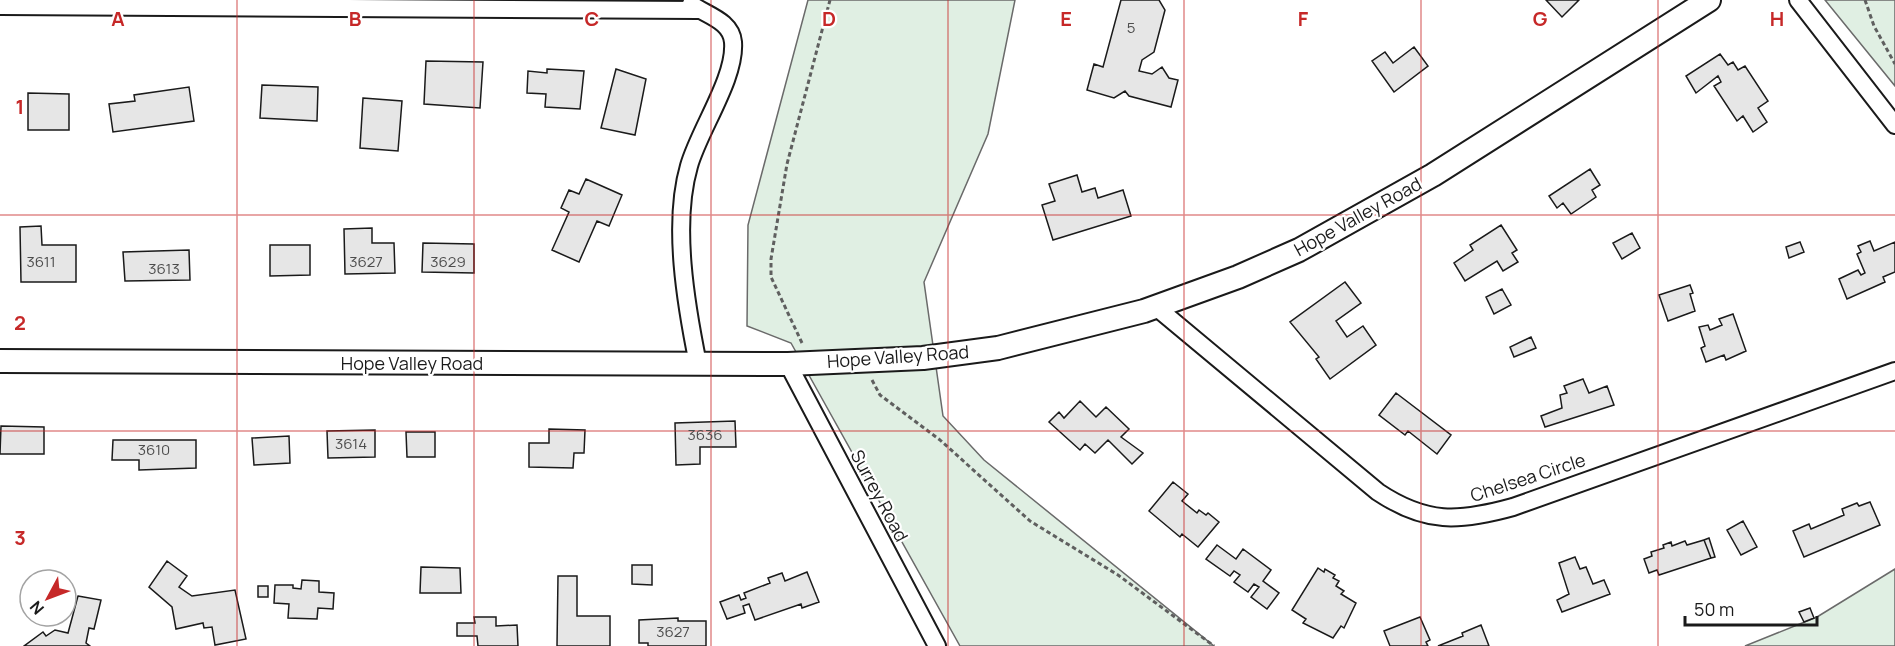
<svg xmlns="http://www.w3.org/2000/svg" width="1895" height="646" viewBox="0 0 1895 646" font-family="Manrope,sans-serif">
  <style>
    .green { fill: #e0efe3; stroke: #6a6a6a; stroke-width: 1.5 }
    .building { fill: #e6e6e6; stroke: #1a1a1a; stroke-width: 1.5 }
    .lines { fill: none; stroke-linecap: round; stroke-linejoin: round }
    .street-casing { stroke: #1a1a1a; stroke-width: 20 }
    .secondary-casing { stroke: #1a1a1a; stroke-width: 26 }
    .path { stroke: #5f5f5f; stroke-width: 3; stroke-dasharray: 4.5 3; stroke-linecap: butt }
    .street { stroke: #fff; stroke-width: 16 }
    .secondary { stroke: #fff; stroke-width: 22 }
    .grid { fill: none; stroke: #c62828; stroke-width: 1.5; stroke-opacity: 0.55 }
    .labels { text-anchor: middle; stroke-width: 4.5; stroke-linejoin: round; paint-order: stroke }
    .number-label { font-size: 15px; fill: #4d4d4d }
    .street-label { font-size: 18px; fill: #1a1a1a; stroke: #fff }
    .grid-label { font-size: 20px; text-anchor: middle; font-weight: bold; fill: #c62828; stroke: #fff; stroke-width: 4.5; stroke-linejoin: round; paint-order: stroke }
  </style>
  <rect width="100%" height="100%" fill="#fff"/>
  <path class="green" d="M808,0H1015L988,134L924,282L943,416L984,460L1214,646H960L791,343L747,326L748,225Z
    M1825,0H1895V86Z
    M1895,569V646H1745L1817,617Z"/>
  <path class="building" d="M1121,0H1159L1165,10L1154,52L1142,60L1139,71L1152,74L1162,67L1169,78L1178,80L1171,107L1129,96L1125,91L1114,98L1087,90L1094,64L1103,67Z
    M1546,0H1579L1562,17Z
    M1414,47L1428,66L1394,92L1372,61L1385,52L1393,63Z
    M1720,54L1728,65L1733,62L1738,70L1745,66L1768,101L1758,108L1767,122L1753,132L1743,116L1737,121L1714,86L1721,82L1718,76L1696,93L1686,76Z
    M426,61L483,62L480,108L424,104Z
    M547,69L584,71L580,109L545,107L546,94L527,93L528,71L547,73Z
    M616,69L646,79L635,135L601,128Z
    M262,85L318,87L317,121L260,118Z
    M189,87L194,121L113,132L109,104L135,101L134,95Z
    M28,93L69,94V130H28Z
    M363,98L402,101L398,151L360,148Z
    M1590,169L1600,185L1592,190L1596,197L1571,214L1563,203L1557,208L1549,196Z
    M1077,175L1082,192L1095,188L1098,198L1123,190L1131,216L1053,240L1042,205L1055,201L1049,184Z
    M586,179L622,195L609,226L597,221L579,262L552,250L569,212L561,208L569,190L579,194Z
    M1501,225L1517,250L1512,253L1518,262L1503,271L1497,261L1465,281L1454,263L1473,250L1470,245Z
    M41,226L42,245H76V282H21L20,227Z
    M372,228V243H394L395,273L345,274L344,229Z
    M1632,233L1640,248L1622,259L1613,243Z
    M1870,241L1874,251L1895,242V272L1883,277L1885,282L1847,299L1839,279L1858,270L1861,275L1865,273L1857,254L1861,252L1858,246Z
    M1800,242L1804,252L1789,258L1786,247Z
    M423,243L474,244V273L422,272Z
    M270,245H310V275L270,276Z
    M189,250L190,280L125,281L123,252Z
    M1345,282L1361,303L1336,321L1347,337L1363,326L1376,345L1330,379L1316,359L1319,357L1290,322Z
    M1690,285L1693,293L1690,294L1695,311L1668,321L1659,295Z
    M1502,289L1511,305L1494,314L1486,297Z
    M1733,314L1746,351L1726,360L1724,355L1706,362L1701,348L1705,346L1699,327L1708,325L1710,330L1722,325L1719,319Z
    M1531,337L1536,348L1514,357L1510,347Z
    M1583,379L1589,393L1607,386L1614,405L1545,427L1541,416L1562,408L1560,395L1567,393L1564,386Z
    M1396,393L1451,435L1437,454L1408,431L1405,435L1379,415Z
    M1080,401L1096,417L1106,407L1129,429L1121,437L1143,453L1132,464L1108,440L1095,453L1085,444L1080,450L1049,422L1059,412L1064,418Z
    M735,421L736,447H700V464L676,465L675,423Z
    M1,426L44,427V454H0Z
    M549,429L585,430L584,453H574L573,468L529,467V443H549Z
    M375,430V457L328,458L327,431Z
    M406,432H435V457H407Z
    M289,436L290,463L254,465L252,438Z
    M113,440H196V468L139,470V460H112Z
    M1173,482L1188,494L1182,501L1197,513L1199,510L1206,515L1208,513L1219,522L1198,547L1182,534L1180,537L1149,511Z
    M1870,502L1880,525L1804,557L1793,531L1809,524L1811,529L1844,515L1842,509L1857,503L1859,506Z
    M1743,521L1757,547L1741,555L1727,530Z
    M1709,538L1715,557L1711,558L1704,540Z
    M1704,540L1711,558L1659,575L1657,570L1649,573L1644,559L1652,556L1651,552L1664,548L1663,545L1671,542L1672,546L1685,541L1687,545Z
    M1217,545L1236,559L1243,549L1271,570L1263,581L1279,593L1267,609L1251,597L1259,587L1254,584L1248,592L1234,582L1240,575L1234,571L1230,576L1206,559Z
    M1575,557L1580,569L1586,567L1593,584L1604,580L1610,594L1562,612L1557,600L1569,594L1559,563Z
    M167,561L187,576L179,587L192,596L235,590L246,639L215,645L212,627L204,628L203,623L176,629L172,607L149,587Z
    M632,565H652V585L632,584Z
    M421,567L460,568L461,593H420Z
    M1318,568L1324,572L1325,569L1335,575L1333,578L1339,581L1336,586L1344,591L1341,594L1356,603L1344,628L1341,626L1333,638L1303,623L1306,619L1292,610Z
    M807,572L819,602L802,608L801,604L755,620L749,604L743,606L745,613L727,619L720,602L739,595L741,600L746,598L744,593L770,583L768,578L782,573L785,581Z
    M558,576H577V616H610V646H557Z
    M302,580L319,581V592L334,593L333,609L318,608L317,619L288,618L289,604L274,603L275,585H293V588L301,589Z
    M258,586H268V597H258Z
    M78,596L101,600L94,629L89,628L86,643L90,646H24L43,632L46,636L55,630L68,633Z
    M1810,608L1814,618L1804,622L1799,612Z
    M474,617H496V626L517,625L518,646H478L477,636H457V623H475Z
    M1420,617L1430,640L1426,642L1428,646H1390L1384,631Z
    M678,618V621H706V646H648V643H639V620Z
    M1481,625L1489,646H1438L1463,636L1462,633Z"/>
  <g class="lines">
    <g class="street-casing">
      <path id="street" d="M1798,0L1895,125
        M691,4C705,15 731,20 733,42C736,78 699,130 689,166C672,224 686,305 698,364
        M0,6L699,10
        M1156,307L1378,492C1426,524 1459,522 1513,507L1895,371
        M788,364L937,646"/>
    </g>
    <g class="secondary-casing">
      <path id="secondary" d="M0,361L788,364L923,358L998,348L1144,311L1238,277L1299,250L1433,175L1709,0"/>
    </g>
    <path class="path" d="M1865,0L1874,26L1895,64
      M802,343L771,277V259L787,164L830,0
      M872,380L880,395L940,440L1030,521L1118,575L1214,646"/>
    <use href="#street" class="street"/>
    <use href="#secondary" class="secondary"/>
  </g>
  <path class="grid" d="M237,0V646M474,0V646M711,0V646M948,0V646M1184,0V646M1421,0V646M1658,0V646M0,215H1895M0,431H1895"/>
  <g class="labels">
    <g class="number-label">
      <text x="1131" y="33">5</text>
      <text x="41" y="267">3611</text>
      <text x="366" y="267">3627</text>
      <text x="448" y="267">3629</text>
      <text x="164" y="274">3613</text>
      <text x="705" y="440">3636</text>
      <text x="351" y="449">3614</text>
      <text x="154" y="455">3610</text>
      <text x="673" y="637">3627</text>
    </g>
    <g class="street-label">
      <text transform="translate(1358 217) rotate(-29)" y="6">Hope Valley Road</text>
      <text transform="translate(898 357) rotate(-4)" y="6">Hope Valley Road</text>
      <text x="412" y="370">Hope Valley Road</text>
      <text transform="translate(1528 478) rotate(-18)" y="6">Chelsea Circle</text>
      <text transform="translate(879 496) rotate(62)" y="6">Surrey Road</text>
    </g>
  </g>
  <g class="grid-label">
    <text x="118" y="26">A</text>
    <text x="355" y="26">B</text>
    <text x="592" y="26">C</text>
    <text x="829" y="26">D</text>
    <text x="1066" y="26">E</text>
    <text x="1303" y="26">F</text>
    <text x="1540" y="26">G</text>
    <text x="1777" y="26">H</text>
    <text x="20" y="114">1</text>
    <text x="20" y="330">2</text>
    <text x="20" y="545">3</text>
  </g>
  <g transform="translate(48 598) rotate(229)"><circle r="28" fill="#ffffff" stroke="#a3a3a3" stroke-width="1.5"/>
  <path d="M0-4.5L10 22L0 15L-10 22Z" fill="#c62828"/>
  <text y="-9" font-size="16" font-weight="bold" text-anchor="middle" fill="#1a1a1a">N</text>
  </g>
  <path d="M1685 616v9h132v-9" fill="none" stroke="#1a1a1a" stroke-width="3"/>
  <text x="1694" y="616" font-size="18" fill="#1a1a1a" stroke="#ffffff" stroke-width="4.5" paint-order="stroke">50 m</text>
</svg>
